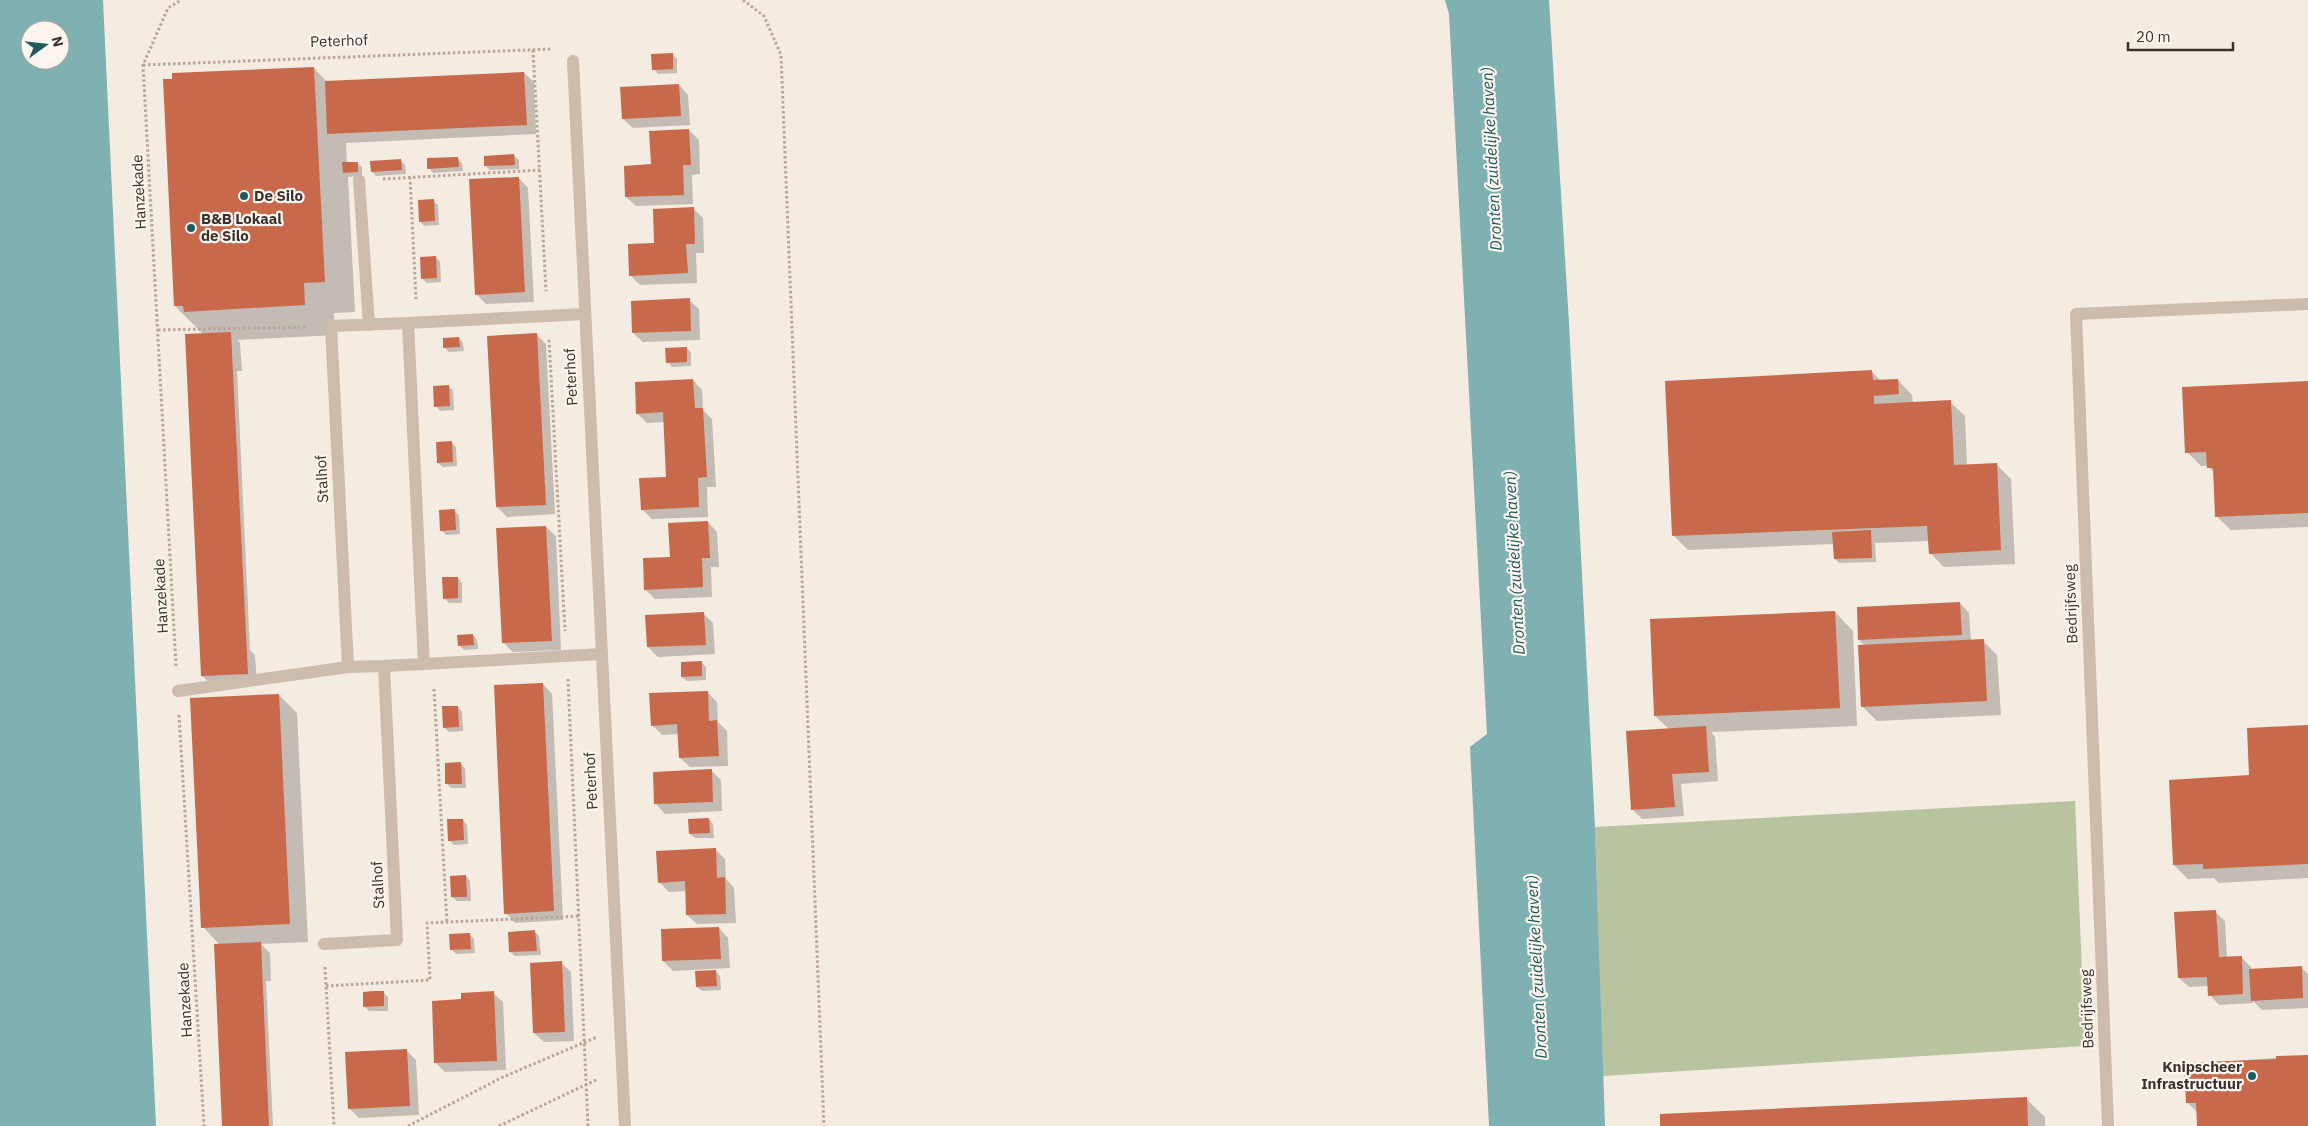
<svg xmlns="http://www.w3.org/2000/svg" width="2308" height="1126" viewBox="0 0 2308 1126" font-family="'IBM Plex Sans',sans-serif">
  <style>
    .green { fill: #b8c4a0 }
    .water { fill: #7fb0b2; fill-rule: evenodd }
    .shadow { fill: #0003 }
    .building { fill: #c8694b }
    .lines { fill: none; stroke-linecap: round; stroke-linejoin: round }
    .path { stroke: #b9a596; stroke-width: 3; stroke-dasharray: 2.5 2.5; stroke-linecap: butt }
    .lane { stroke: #cdbbac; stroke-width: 12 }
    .street { stroke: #cdbbac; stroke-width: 12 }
    .poi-dot { fill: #1f5a5e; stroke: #fbf5ee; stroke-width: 2 }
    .labels { text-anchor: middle; stroke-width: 4.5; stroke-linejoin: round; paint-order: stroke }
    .street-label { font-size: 15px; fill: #3b302b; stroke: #fbf5ee }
    .poi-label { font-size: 15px; font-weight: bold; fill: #3b302b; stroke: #fbf5ee; text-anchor: start }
    .water-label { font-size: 16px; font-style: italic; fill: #1f5a5e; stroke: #fbf5ee }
  </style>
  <rect width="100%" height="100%" fill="#f4ebe1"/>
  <path class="green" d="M2075,801L2085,1046L1603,1076L1595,827Z"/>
  <path class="water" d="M0,0H103L156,1126H0ZM30,30H60V60H30Z
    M1445,0H1549L1569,323L1595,827L1605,1126H1489L1470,747L1487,734L1449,14Z"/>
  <path class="shadow" d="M672,54L677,59V73L658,74L654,69Z
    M314,68L327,82L524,73L534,82L536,134L346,143L347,163H357L362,167V176L348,177L355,312L334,313L335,335L238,340L240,343L242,371H237L250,650L255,655L257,683L212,685L202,676L203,334L175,306Z
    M679,85L688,95L690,125L633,128L623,119Z
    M689,130L699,140L700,174L692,175L693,204L636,206L626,197Z
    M514,155L519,160V169L490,170L485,165Z
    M457,158L462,163L463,171L433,173L429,168Z
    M401,161L405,165L406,174L376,176L372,171Z
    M519,178L528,188L534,302L486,304L476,294Z
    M433,201L438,205L439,225L424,226L420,221Z
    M693,208L703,218L704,253H696L697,283L640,285L630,275L656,244Z
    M436,257L440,262L441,282L427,283L422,278Z
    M689,300L699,309L700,340L643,342L633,333Z
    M537,335L546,344L555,514L507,517L497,507Z
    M459,338L463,343L464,351L449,352L445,348Z
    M686,348L691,352V366L672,367L668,362Z
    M1872,372L1881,381L1898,380L1912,395L1913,403L1950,402L1965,416L1967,466L1997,465L2011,479L2015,564L1944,567L1930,553L1929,541L1875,543L1876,562L1839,563L1835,559L1834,544L1688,550L1674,536Z
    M693,380L702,390L703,410L712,419L716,487H707L708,517L652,519L642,509L667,478L664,422L647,423L637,413Z
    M2308,383V527L2231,530L2216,516L2215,474L2208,466H2201L2187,452Z
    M448,386L453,390L454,410L440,411L436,406Z
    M451,442L456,447L457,466L443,467L438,463Z
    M454,510L459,515L460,534L446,535L441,530Z
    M708,522L717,532L719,567H711L712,597L655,599L645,589L671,558Z
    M546,527L556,536L561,650L513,652L504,643Z
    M458,578L462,583V603H449L444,598Z
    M1960,603L1969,613L1971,641H1983L1997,655L2001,715L1877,721L1862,706L1865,646L1859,640Z
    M1835,612L1853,631L1857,726L1711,732L1715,737L1718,781L1681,784L1684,816L1642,819L1632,809L1669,729L1655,716Z
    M704,614L713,623L715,654L658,657L648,647Z
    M473,635L477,640L478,649L464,650L459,645Z
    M701,662L706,667V680L687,681L682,677Z
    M543,684L552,694L563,920L515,923L506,913Z
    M707,692L717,702L718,722L727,731L728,766L690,767L680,758L679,734L662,735L652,725Z
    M279,695L297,713L308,942L261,944L270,953L271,981H266L273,1126H224L220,945L203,927Z
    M458,707L462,712L463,731L449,732L444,727Z
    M2308,726V878L2219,883L2214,878L2188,879L2174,865L2250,776Z
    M460,763L465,768L466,788H451L447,784Z
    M712,771L721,780L722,811L665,814L656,804Z
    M709,819L713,824L714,838H695L690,834Z
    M463,820L467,825L468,844L454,845L449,840Z
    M715,849L725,859L726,879L734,888L736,923L697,924L687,915L686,891L669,892L659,882Z
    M466,876L470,881L471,901H457L452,897Z
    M2215,912L2225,921L2227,958L2241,957L2251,967V970L2301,967L2308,974V1008L2262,1010L2252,1000L2253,1003L2219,1005L2210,995L2209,986L2189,987L2179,978Z
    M719,928L728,938L730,968L673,971L663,961Z
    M535,932L539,936L541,955L515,956L510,952Z
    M469,934L474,939L475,953L456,954L451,949Z
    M561,963L571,972L574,1041L544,1042L534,1033Z
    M716,972L720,976L721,990L702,991L697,987Z
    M383,992L388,997V1011H369L365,1007Z
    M493,993L503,1002L506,1070L445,1072L436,1063L463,1001Z
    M407,1051L416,1060L419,1115L359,1118L349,1108Z
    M2308,1056V1126H2198V1113L2188,1103L2185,1064Z
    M2026,1099L2045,1117V1126H1662Z"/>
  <path class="building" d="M673,53V69L652,70L651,54Z
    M314,67L325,282L304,283L305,305L184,312L183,306H174L163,79H172V73Z
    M524,72L527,125L327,134L325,81Z
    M679,84L681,116L622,119L620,87Z
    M689,129L691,165H683L684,195L625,197L624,166L651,164L649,131Z
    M514,154L515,165L484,166V156Z
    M458,157L459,167L427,169V158Z
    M401,159L402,170L371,172L370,161Z
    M342,162H358V172L343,173Z
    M519,177L525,292L475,295L469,179Z
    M434,199L435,221L419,222L418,200Z
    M694,207L695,244H686L688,273L629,276L628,244L654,243L653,209Z
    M436,256L437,278L421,279L420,257Z
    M690,298L691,331L632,333L631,301Z
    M231,332L248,674L201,676L185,334Z
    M537,333L546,505L496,507L487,336Z
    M459,337L460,347L443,348V338Z
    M687,347V362L666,363L665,348Z
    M1872,370L1873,380L1898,379L1899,394L1874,396V404L1951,400L1954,465L1997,463L2001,550L1929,554L1927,526L1672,536L1665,381Z
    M693,379L695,408H703L707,477L698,478L699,507L641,510L639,478L666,477L663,412L636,414L635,382Z
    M2308,381V513L2215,517L2213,468H2207L2206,452L2185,453L2182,387Z
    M449,385L450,406L434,407L433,386Z
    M452,441L453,462L437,463L436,442Z
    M455,509L456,530L440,531L439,510Z
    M708,521L710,558H702L703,587L644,590L643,558L670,557L668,523Z
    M546,526L552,641L502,643L496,528Z
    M1871,530L1872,558L1834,559L1832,532Z
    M442,577H458V598L443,599Z
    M1960,602L1962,635L1858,640L1857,607Z
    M1835,611L1840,708L1654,716L1650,619Z
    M704,612L706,645L647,647L645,615Z
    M473,634L474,645L458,646L457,635Z
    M1984,639L1987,701L1861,707L1858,645Z
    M702,661V676L681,677V662Z
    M543,683L554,911L504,914L494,685Z
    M708,691L709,721L717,720L719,756L679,758L677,724L651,726L649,693Z
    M279,694L290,924L201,928L190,698Z
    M442,706H458L459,727L443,728Z
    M2308,725V864L2203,869V864L2173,865L2169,780L2249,775L2247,728Z
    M1706,726L1709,772L1672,774L1675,807L1631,810L1626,731Z
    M461,762L462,784H445V763Z
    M712,769L713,802L654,804L653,772Z
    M709,818L710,833L689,834L688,819Z
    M447,819H463L464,840L448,841Z
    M716,848L717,878L725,877L726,914L686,915L685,881L658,883L656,851Z
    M466,875L467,897H451L450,876Z
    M2216,910L2219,957L2242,956L2243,994L2208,996L2207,977L2178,978L2174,912Z
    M719,927L721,959L662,961L661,929Z
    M535,930L537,951L509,952L508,932Z
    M470,933L471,949L450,950L449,934Z
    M261,942L269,1126H222L214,944Z
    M562,961L565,1032L533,1033L530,963Z
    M2302,966L2303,998L2251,1001L2249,969Z
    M716,970L717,986L696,987L695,971Z
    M374,991H384V1006L363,1007V992Z
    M494,991L497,1061L434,1063L432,1001L461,999V993Z
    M407,1049L410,1106L348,1109L345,1052Z
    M2308,1055V1126H2197L2196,1103H2186L2184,1063L2276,1059V1056Z
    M2027,1097L2028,1126H1660V1114Z"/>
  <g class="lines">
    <path class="path" d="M743,0L764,16L781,55L824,1126
      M533,50L546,291
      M143,65L552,49
      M410,177L416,299
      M383,179L540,170
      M158,330L308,327
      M549,340L565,631
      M176,666L143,65L168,8L181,0
      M568,679L588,1126
      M434,689L447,923
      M179,715L204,1126
      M325,967L334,1126
      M326,986L430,980L427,923L580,916
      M408,1126L503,1077L597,1037
      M499,1126L598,1079"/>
    <path class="lane" d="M359,180L369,325
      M584,314L408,323L424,664L601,654
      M348,667L331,326L408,323
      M178,691L348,667L384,666
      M324,944L397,940L384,666L424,664"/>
    <path class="street" d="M573,61L625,1126
      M2108,1126L2076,314L2308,304"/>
  </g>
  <g class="poi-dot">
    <circle cx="244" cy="196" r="5"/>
    <circle cx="191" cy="228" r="5"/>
    <circle cx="2252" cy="1076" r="5"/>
  </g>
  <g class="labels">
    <g class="street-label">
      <text transform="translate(339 41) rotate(-2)" y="5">Peterhof</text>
      <text transform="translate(139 192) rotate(-93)" y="5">Hanzekade</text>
      <text transform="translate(571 377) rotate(-93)" y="5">Peterhof</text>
      <text transform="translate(322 479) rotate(-93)" y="5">Stalhof</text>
      <text transform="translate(161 596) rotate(-93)" y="5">Hanzekade</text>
      <text transform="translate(2071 604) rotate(-92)" y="5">Bedrijfsweg</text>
      <text transform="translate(591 781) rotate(-93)" y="5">Peterhof</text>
      <text transform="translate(378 885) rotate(-93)" y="5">Stalhof</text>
      <text transform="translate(185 1000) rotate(-93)" y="5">Hanzekade</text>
      <text transform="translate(2087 1009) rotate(-92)" y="5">Bedrijfsweg</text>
    </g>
    <g class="poi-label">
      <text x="254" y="201">De Silo</text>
      <text x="201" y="224">B&amp;B Lokaal<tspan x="201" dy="17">de Silo</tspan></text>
      <text x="2242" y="1072" text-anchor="end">Knipscheer<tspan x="2242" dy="17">Infrastructuur</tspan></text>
    </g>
    <g class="water-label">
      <text transform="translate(1491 159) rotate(-93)" y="6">Dronten (zuidelijke haven)</text>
      <text transform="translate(1514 563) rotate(-93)" y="6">Dronten (zuidelijke haven)</text>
      <text transform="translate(1536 967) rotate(-93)" y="6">Dronten (zuidelijke haven)</text>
    </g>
  </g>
  <g transform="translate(45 45) rotate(75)"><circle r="24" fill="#fbf5ee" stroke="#aea6a0"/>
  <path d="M0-4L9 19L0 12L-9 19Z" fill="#1f5a5e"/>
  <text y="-8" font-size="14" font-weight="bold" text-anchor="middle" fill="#3b302b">N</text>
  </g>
  <path d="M2128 42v8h105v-8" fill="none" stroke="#3b302b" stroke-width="2.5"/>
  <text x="2136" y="42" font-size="15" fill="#3b302b" stroke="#fbf5ee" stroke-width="4" paint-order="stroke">20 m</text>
</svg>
